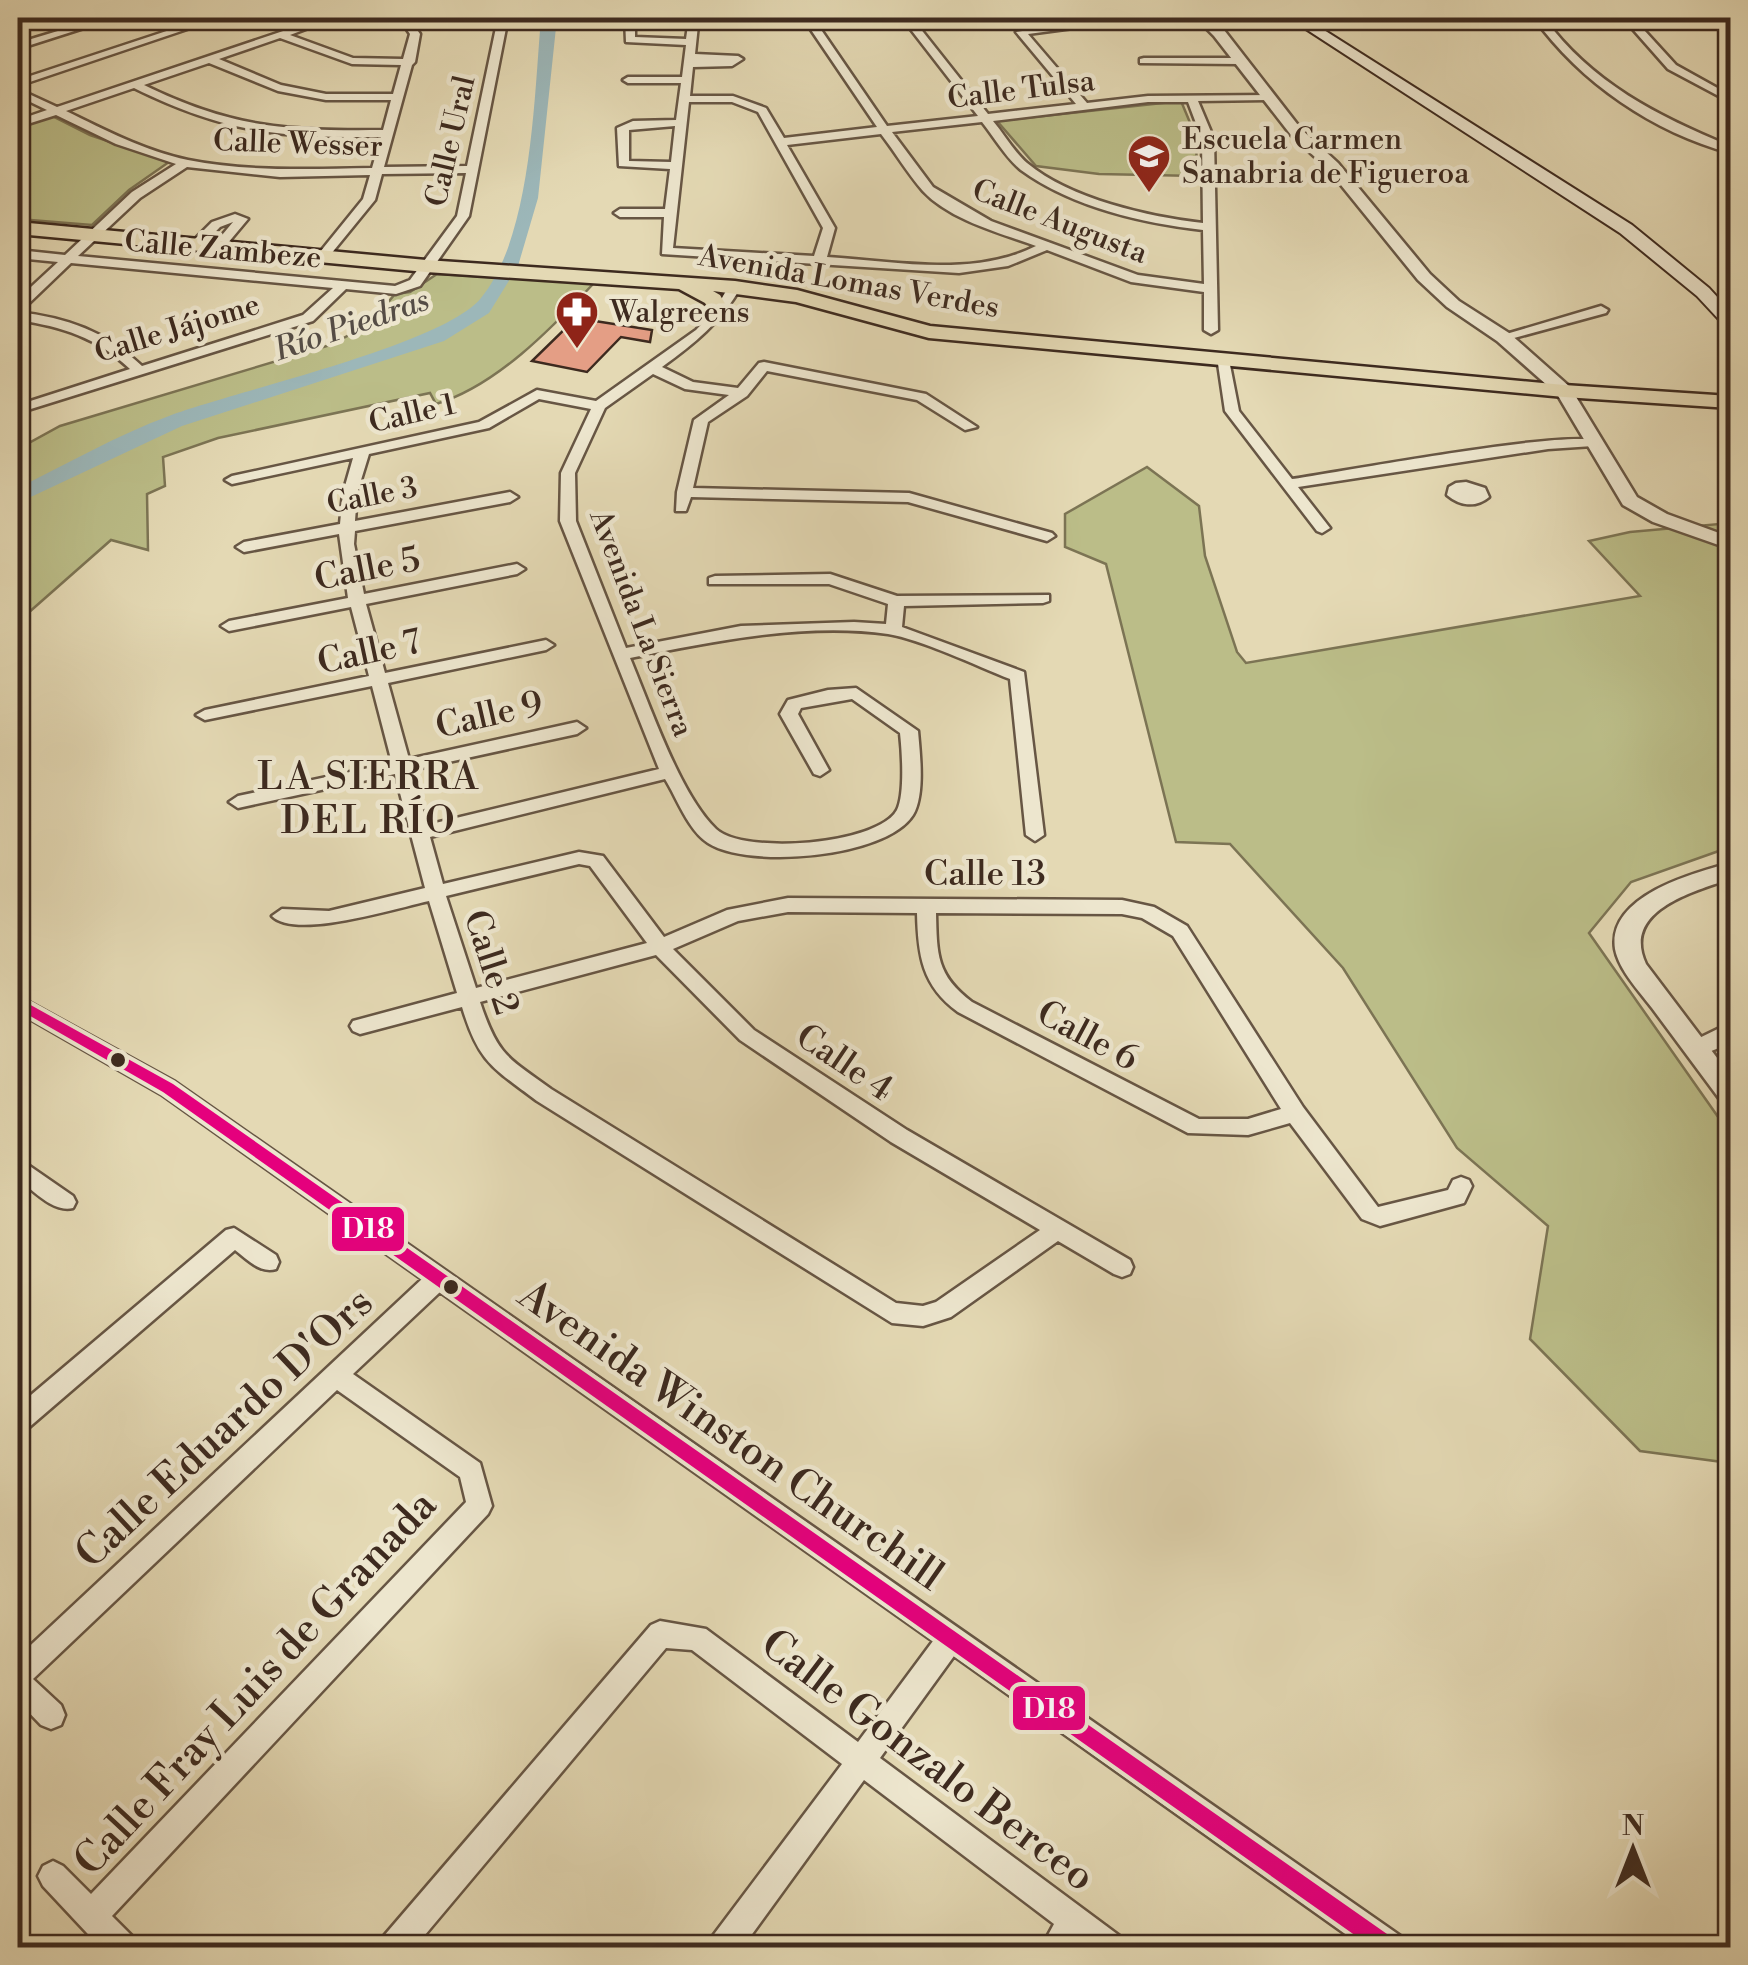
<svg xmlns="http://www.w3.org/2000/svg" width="1748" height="1965" viewBox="0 0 1748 1965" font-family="'Libre Bodoni',serif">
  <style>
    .green { fill: #bbbd88; stroke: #7c7454; stroke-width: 2.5 }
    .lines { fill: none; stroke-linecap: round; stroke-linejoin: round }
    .river { fill: #9cb7b9; fill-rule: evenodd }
    .building { fill: #e49e85; stroke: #3d2a1f; stroke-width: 2.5 }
    .minor-casing { stroke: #675644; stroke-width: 5 }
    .tertiary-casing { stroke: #675644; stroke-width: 5 }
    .secondary-casing { stroke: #3d2a1f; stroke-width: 4 }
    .primary-casing { stroke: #3d2a1f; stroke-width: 5 }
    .minor { fill: #ede6ce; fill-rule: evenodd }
    .tertiary { fill: #ede6ce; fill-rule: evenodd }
    .secondary { fill: #ede6ce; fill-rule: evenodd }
    .primary { fill: #e4d9b4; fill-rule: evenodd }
    .bus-1-casing { stroke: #ede6ce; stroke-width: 8 }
    .bus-1 { fill: #e5007d; fill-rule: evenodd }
    .bus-dot { fill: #3d2a1f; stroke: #ede6ce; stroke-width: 4 }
    .labels { text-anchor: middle; stroke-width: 9; stroke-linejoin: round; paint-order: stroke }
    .far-street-label { font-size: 30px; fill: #3d2a1f; stroke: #ede6ce }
    .far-poi-label { font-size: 30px; fill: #3d2a1f; stroke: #ede6ce; text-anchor: start }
    .far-water-label { font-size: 32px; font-style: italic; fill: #554d46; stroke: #ede6ce }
    .street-label { font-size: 35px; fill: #3d2a1f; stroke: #ede6ce }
    .neighbourhood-label { font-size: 38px; letter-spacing: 2.5px; fill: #3d2a1f; stroke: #ede6ce }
    .near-street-label { font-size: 42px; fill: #3d2a1f; stroke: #ede6ce }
    .line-badge { stroke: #ede6ce; stroke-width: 4 }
    .badge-label { font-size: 28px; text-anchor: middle; font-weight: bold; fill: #fff }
  </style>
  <rect width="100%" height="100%" fill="#e4d9b4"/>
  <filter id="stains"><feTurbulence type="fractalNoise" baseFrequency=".002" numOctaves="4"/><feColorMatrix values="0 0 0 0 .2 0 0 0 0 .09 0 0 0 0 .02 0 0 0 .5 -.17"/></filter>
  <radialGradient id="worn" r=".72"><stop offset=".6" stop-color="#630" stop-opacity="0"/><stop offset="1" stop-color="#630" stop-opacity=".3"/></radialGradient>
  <path class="green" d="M1181,101L1196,137L1197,176L1099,174L1036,166L997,121Z
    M52,116L90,135L169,162L129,190L92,225L18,219V128Z
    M437,274L594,283C551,329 496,386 436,404L430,393L218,438L163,457L165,486L147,494L148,550L111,540L27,614L18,615V449L60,426L330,345L370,324L395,294L410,292Z
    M1147,467L1199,506L1205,556L1237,652L1246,663L1640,596L1589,541L1630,532L1730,523V847L1631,882L1589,933L1730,1134V1463L1640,1451L1530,1339L1548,1226L1457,1148L1343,968L1230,844L1176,842L1106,564L1065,547V514Z"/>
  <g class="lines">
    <path class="river" d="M541,18H557L538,198L518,266L489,313L444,341L182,426L18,503V488C67,464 117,435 169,416C235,391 443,345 481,298C532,236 534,97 541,18Z"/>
  </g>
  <path class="building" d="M576,318L652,330L650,342L621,337L587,372L532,361Z"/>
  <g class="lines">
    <g class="minor-casing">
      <path id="minor" d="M101,18H115L18,49V43Z
        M206,18H220L18,86V80Z
        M322,18H335L290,35L353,58L403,59L410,34L399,18H409L420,34L415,62L412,65L384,167L467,166L498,18H508L469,216L420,286L396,294L346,289L313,321L18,413V405L130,369C96,337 63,327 18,320V312C68,318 105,331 142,366L303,315L333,288L71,263L23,309L18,310V299L58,262L18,258V250L65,255L132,192L176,164L116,144L56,115L18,127V120L47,110L18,96V89L57,107ZM280,38L352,64L401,65L393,94H326L281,85L219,59ZM209,63L278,91L326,100H391L383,130C286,131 232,128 144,85ZM134,88C225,133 281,138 381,137L372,168C311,169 248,172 188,160C145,151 105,130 66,111ZM187,167L280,177L370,175L363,199L316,257L322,261L326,260L375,200L382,174L466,173L457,216L410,280L395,286L78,256L140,198Z
        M625,18H635V37L686,39L689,18H787L782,21L698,25L695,54L738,56L743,59L732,66L693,67L690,96H733L766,108L784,138L877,127L803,18H813L887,126L978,116L902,18H912L988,114L1076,104L1016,32L1107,18L1111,23L1028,34L1087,103L1148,96L1271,95L1272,97L1267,100L1198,101L1214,139L1218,330L1211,334L1204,330V292L1131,282L1047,250L1008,266L959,273L662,254L664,217H620L614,213L620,209H665L670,169L619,166L617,128L633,121L676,120L681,83H628L623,80L628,77H682L686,45L626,42ZM689,102H732L758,112L823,228L814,256L673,248ZM1148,102H1188L1202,139L1203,223C1149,217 1070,199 1027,163C1014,152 1004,134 993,121ZM982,122C994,137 1006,158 1021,170C1072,207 1142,223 1203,230L1204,284L1138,275L991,221L933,187L892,132ZM675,126L671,162L629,161V130ZM881,134C895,152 908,174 923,191C950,220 1000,233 1036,246C972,278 895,261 827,257L835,228L787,145Z
        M1534,18H1544C1592,83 1657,116 1730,146V153C1653,132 1581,83 1534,18Z
        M1623,18H1633L1676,65L1730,95V102L1668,69Z
        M1713,18H1723L1730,25V34Z
        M1144,58H1239L1244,61L1239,64L1140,63V59Z
        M235,214L248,219L222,250L212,247L233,222L220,227L200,248H192V242L212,222Z
        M730,284L741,287C720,323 695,343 662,367L693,382L738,388L759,363L764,362L926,394L977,427L965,430L917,400L767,371L747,396L708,422L693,488L909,493L1052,533L1055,536L1047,541L908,502L691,497L686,511H676L677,492L694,420L729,395L685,389L653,374L605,408L575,473L576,521L626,648L741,626L854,622L886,624L888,604L829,584H709V578L715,576L830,574L897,596L1049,595V601L1043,603L904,606L902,627L1024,672L1044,835L1035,841L1026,835L1010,679C977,666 920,639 888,634C804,622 712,642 630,658C650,705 680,795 716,829C743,855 878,845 897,810C905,794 902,751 900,733L852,699L801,708L798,714L829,770L820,776L814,774L780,714L788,700L828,690L856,688L918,731C920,754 925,795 913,815C886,858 748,869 708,843C688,830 677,798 665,779L430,837L443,884L579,852L603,856L664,937L727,910L788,898L1122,900L1154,907L1187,926L1303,1107L1378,1207L1448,1190L1453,1180L1461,1177L1469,1180L1472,1186L1464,1203L1380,1226L1362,1219L1290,1123L1248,1135L1188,1133L958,1012C922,986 918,955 917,913L788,912L738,921L673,949L754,1030L907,1130L1130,1260L1133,1267L1130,1274L1122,1277L1114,1274L1058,1241L951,1317L923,1326L892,1323L537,1101C492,1067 479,1063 462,1007L360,1034L353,1031L350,1026L353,1021L457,993L429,901C397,908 295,940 272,916L282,909L329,911L425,888L395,774L238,808L229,802L238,796L392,763L372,686L205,720L196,715L205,710L369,676L351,607L229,631L221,626L229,621L348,598L339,534L244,552L236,547L244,542L340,524L343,493L353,458L232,484L225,480L232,476L479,422L537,390L596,401L696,330L715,310ZM539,399L591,409L561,473L560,521L659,769L427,825L412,770L577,734L586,728L577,722L409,759L388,683L546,650L554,645L546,640L385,673L366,604L517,574L525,569L517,564L364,594L354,544L355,531L510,502L518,497L510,492L355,521L357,493L369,454L489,428ZM579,864L590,866L647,943L476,988L446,896ZM936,913L1122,914L1142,918L1173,936L1281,1109L1248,1119H1199L972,1002C936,975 937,954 936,913ZM656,955L740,1040L891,1142L1040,1230L936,1302L923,1306L896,1303L551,1089C507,1057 498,1056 480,1002Z
        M1601,306L1608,310L1606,313L1503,341L1496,337Z
        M1217,357L1229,360L1239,411L1292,479C1335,473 1578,427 1600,442L1593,446L1548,449L1298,487L1330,528L1322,533L1317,531L1225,411Z
        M1456,483L1466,482L1485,488L1489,497C1476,508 1460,506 1447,495L1449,487Z
        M18,996L175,1082L1402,1937L1406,1948H1365L954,1656L880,1758L1121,1937L1125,1948H1085L1077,1941L1073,1948H1041L1054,1924L864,1780L742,1948H708L712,1937L842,1764L692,1650L666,1648L414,1948H379L383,1937L651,1625L660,1621L706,1629L858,1742L933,1641L440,1292L353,1374L480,1463L492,1506L488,1514L112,1916L133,1937L137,1948H101L43,1886L38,1876L43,1866L53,1861L63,1866L91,1894L466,1502L460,1477L337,1390L33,1679L61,1705L65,1715L61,1725L51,1729L41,1725L18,1701V1657L422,1279L161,1094L18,1012Z
        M1730,1023L1729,1044L1696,1057L1689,1055L1686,1049L1689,1043Z
        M18,1158L73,1196L76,1202L73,1208C53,1213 33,1190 18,1179Z
        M234,1228L276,1255L279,1262L276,1269C260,1274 247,1259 235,1250L27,1429L18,1432V1406L226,1230Z"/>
    </g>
    <g class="tertiary-casing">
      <path id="tertiary" d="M1196,18H1209L1224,30L1301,129L1338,163L1430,274L1459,301L1509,333L1570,387L1637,497L1667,514L1730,537V549L1653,522L1623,505L1557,394L1497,341L1447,307L1418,280L1328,169L1291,135L1214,36Z
        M1730,863V879C1692,892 1621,911 1646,964L1730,1075V1104L1721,1101C1698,1070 1675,1039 1652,1008C1639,991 1619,970 1615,949C1607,896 1693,873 1730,863Z"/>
    </g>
    <g class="secondary-casing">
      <path id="secondary" d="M1289,18H1305L1632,225L1709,288L1730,311V326L1724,325L1697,296L1620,233Z"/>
    </g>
    <g class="primary-casing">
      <path id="primary" d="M18,222L426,260L735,281L797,290L930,326L1564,385L1730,396V408L1564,397L929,338L796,302L713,291L720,295L730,312L720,318L713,316L705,303L679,289L426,272L18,234Z"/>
    </g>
    <use href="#minor" class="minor"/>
    <use href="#tertiary" class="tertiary"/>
    <use href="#secondary" class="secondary"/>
    <use href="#primary" class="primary"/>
    <g class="bus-1-casing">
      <path id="bus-1" d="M18,998L173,1084L1397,1941L1399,1948H1373L163,1092L18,1009Z"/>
    </g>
    <use href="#bus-1" class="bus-1"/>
  </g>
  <defs>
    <g id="school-pin" transform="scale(2.25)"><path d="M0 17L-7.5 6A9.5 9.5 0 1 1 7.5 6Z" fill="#8f2418" stroke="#ede6ce"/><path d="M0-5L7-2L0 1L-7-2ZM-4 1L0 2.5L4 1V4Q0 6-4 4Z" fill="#fff"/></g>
    <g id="pharmacy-pin" transform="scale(2.25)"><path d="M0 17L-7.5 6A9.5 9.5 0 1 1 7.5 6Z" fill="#8f2418" stroke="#ede6ce"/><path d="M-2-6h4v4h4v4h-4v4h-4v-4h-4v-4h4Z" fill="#fff"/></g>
  </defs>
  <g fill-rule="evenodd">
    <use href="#school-pin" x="1149" y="156"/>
    <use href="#pharmacy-pin" x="577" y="312"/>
  </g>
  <g class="bus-dot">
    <circle cx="118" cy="1060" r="9"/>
    <circle cx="451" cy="1287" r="9"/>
  </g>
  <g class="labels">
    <g class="far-street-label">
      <text transform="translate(1021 89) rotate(-7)" y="10">Calle Tulsa</text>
      <text transform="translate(450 141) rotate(-77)" y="10">Calle Ural</text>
      <text transform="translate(298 143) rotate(2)" y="10">Calle Wesser</text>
      <text transform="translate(1060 221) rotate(21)" y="10">Calle Augusta</text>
      <text transform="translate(223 249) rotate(5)" y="10">Calle Zambeze</text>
      <text transform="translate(849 281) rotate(10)" y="10">Avenida Lomas Verdes</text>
      <text transform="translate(177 328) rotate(-17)" y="10">Calle Jájome</text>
      <text transform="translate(412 413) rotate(-13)" y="10">Calle 1</text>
      <text transform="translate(372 495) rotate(-11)" y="10">Calle 3</text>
      <text transform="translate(642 623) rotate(69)" y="10">Avenida La Sierra</text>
    </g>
    <g class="far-poi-label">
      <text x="1182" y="149">Escuela Carmen<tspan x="1182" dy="34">Sanabria de Figueroa</tspan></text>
      <text x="610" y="322">Walgreens</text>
    </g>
    <g class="far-water-label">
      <text transform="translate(351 324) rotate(-19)" y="11">Río Piedras</text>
    </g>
    <g class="street-label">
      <text transform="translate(367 568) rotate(-11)" y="12">Calle 5</text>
      <text transform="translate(369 651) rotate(-12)" y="12">Calle 7</text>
      <text transform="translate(489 714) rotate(-13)" y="12">Calle 9</text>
      <text x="985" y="885">Calle 13</text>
      <text transform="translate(492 962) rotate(72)" y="12">Calle 2</text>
      <text transform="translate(1088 1035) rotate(28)" y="12">Calle 6</text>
      <text transform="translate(845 1062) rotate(34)" y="12">Calle 4</text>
    </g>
    <g class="neighbourhood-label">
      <text x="369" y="789">LA SIERRA<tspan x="369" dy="44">DEL RÍO</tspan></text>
    </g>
    <g class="near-street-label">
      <text transform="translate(223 1427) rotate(-43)" y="15">Calle Eduardo D'Ors</text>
      <text transform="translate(732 1434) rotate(35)" y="15">Avenida Winston Churchill</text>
      <text transform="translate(254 1682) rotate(-47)" y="15">Calle Fray Luis de Granada</text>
      <text transform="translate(929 1759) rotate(37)" y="15">Calle Gonzalo Berceo</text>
    </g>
  </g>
  <g class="line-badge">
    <rect x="330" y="1205" width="76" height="48" rx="10" fill="#e5007d"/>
    <rect x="1011" y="1684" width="76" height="48" rx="10" fill="#e5007d"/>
  </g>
  <g class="badge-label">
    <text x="368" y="1238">D18</text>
    <text x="1049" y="1718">D18</text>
  </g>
  <rect width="1748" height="1965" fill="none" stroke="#e4d9b4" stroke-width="60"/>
  <rect x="20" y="20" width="1708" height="1925" fill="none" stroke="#3d2a1f" stroke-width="5"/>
  <rect x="30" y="30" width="1688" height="1905" fill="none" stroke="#3d2a1f" stroke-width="2.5"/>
  <g transform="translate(1633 1850)" stroke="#ede6ce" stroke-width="8" paint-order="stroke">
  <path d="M0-8L18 38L0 25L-18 38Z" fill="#3d2a1f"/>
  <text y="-15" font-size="28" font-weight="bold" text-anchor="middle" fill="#3d2a1f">N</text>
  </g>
  <rect width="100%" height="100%" filter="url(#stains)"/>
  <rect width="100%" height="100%" fill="url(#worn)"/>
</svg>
